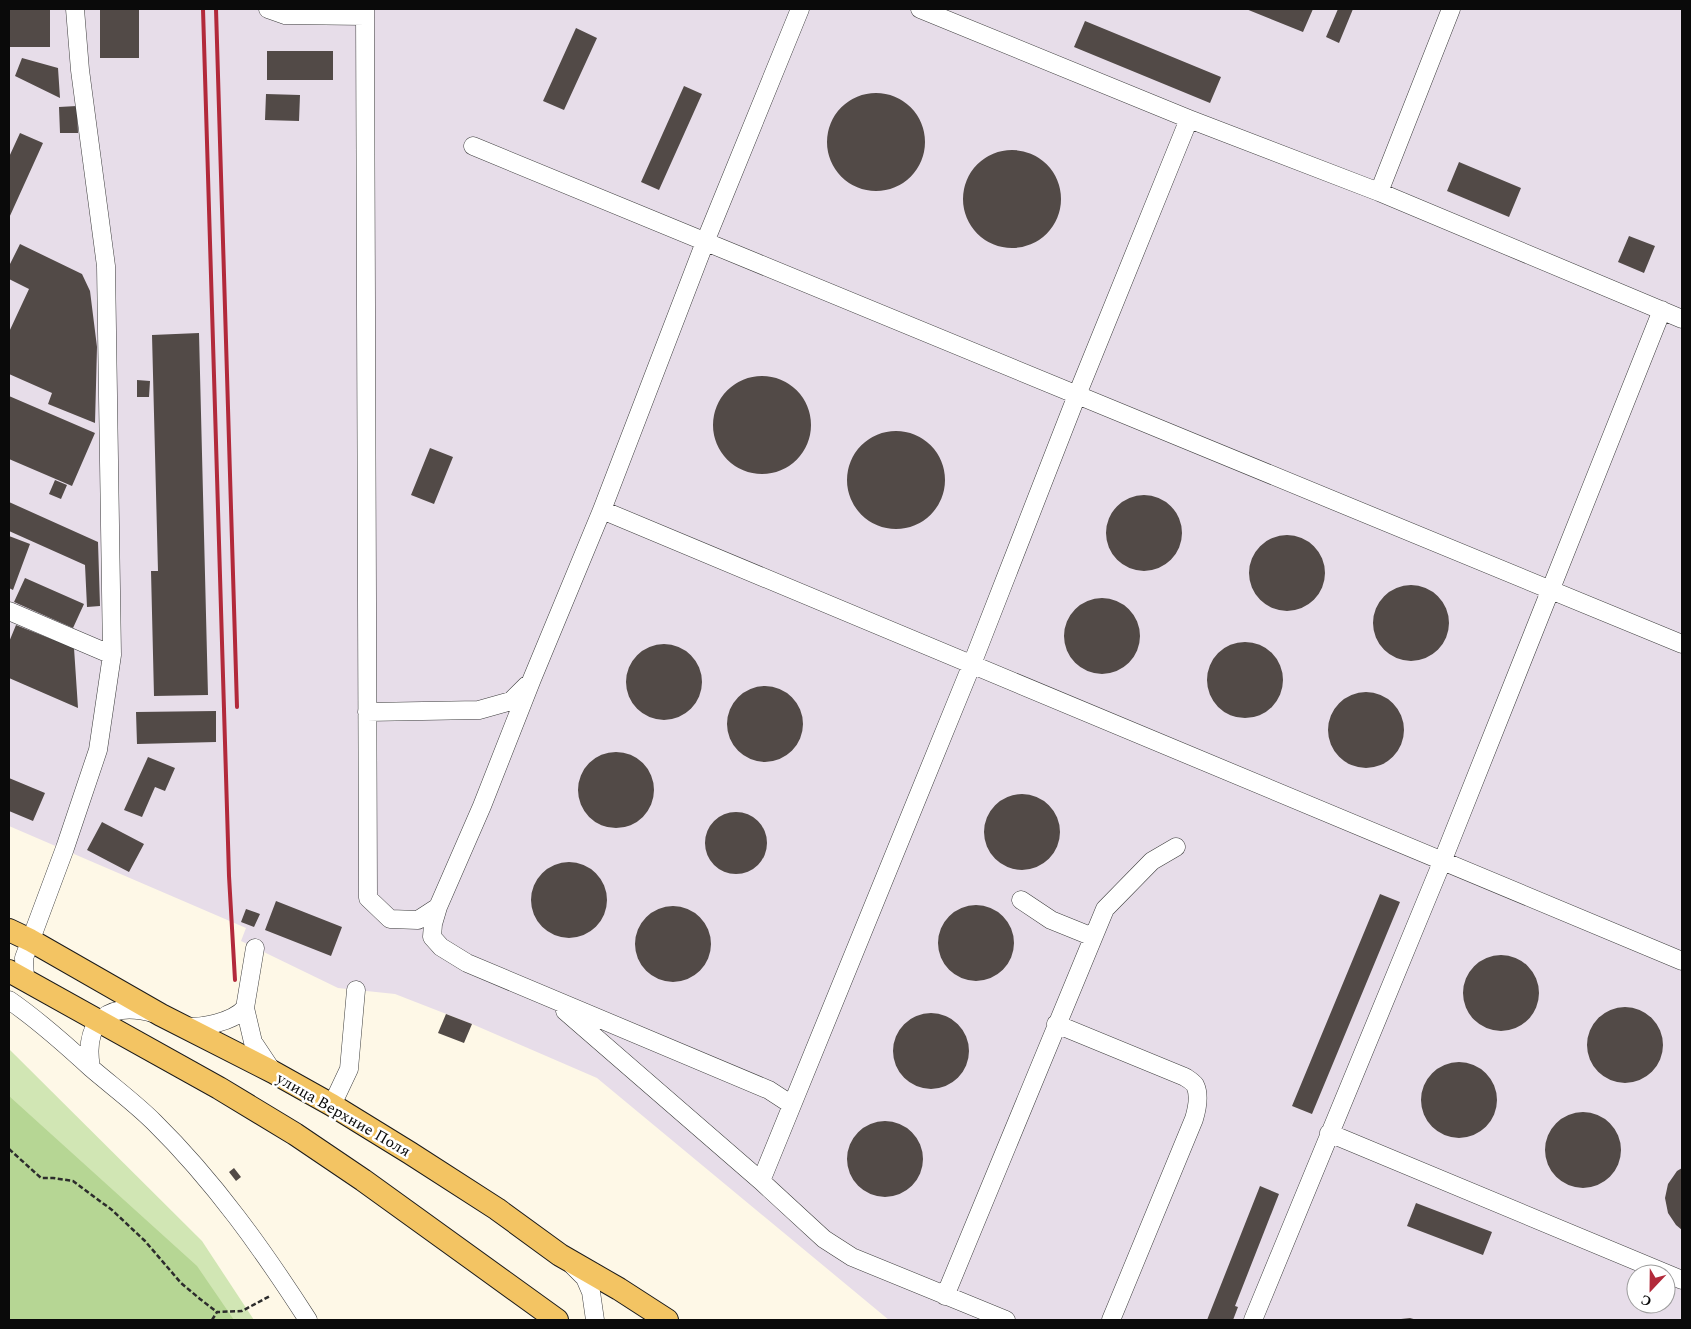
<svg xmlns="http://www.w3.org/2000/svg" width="1691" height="1329" viewBox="0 0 1691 1329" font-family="Spectral,serif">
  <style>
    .industrial { fill: #e7dde9; fill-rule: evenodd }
    .green { fill: #d1e6b4 }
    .forest { fill: #b6d694 }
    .building { fill: #524a47 }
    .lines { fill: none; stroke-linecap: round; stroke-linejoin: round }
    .minor-casing { stroke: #3d3d3d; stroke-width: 19 }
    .major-casing { stroke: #1b1b1b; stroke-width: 24 }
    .path { stroke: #2c2c2c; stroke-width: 2.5; stroke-dasharray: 5 2.5; stroke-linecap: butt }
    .minor { stroke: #fff; stroke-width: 18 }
    .major { stroke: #f3c463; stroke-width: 22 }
    .rail { stroke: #b2293a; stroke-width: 4 }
    .labels { text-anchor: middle; stroke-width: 5; stroke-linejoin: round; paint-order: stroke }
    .street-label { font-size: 16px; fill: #0a0a0a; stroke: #fff }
  </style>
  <rect width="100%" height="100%" fill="#fef8e7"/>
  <path class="industrial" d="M9,9H1682V1320H889L597,1078L472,1024L395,994L338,988L241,941L246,928L9,826ZM1636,1274H1666V1304H1636Z"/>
  <path class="green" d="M9,1049L202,1241L254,1320H9Z"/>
  <path class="forest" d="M9,1096L197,1266L234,1320H9Z"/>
  <path class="building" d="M9,9H50V47H9Z
    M100,9H139V58H100Z
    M1246,9H1313L1303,32Z
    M1338,9H1353L1339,43L1326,37Z
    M1085,21L1221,77L1210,103L1074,47Z
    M576,28L597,38L564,110L543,101Z
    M267,51H333V80H267Z
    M22,58L58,68L60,98L15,76Z
    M684,86L702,94L659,190L641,182Z
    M827 142a49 49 0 1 1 98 0a49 49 0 1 1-98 0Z
    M266,94L300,95L299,121L265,120Z
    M77,106L78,133H60L59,107Z
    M20,133L43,143L9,218V157Z
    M963 199a49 49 0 1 1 98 0a49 49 0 1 1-98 0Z
    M1459,162L1521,188L1509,217L1447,191Z
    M1629,236L1655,246L1644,273L1618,262Z
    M20,244L82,274L90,291L97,347L95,423L48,404L52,393L9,374V332L29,289L9,279V266Z
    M199,333L208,695L154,696L151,571H158L152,335Z
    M713 425a49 49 0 1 1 98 0a49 49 0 1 1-98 0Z
    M137,380L150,381L149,397H137Z
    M9,396L95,433L72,486L9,459Z
    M847 480a49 49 0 1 1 98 0a49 49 0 1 1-98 0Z
    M430,448L453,457L434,504L411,495Z
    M55,480L67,485L61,499L49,494Z
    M1106 533a38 38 0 1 1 76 0a38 38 0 1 1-76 0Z
    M9,502L98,542L100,606L87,607L85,565L9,531Z
    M1249 573a38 38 0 1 1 76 0a38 38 0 1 1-76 0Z
    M9,536L30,544L13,590L9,588Z
    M25,578L84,604L73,628L14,602Z
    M1373 623a38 38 0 1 1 76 0a38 38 0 1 1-76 0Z
    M1064 636a38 38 0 1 1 76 0a38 38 0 1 1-76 0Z
    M16,625L74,648L78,708L9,678V642Z
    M1207 680a38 38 0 1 1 76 0a38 38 0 1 1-76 0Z
    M626 682a38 38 0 1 1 76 0a38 38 0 1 1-76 0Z
    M727 724a38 38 0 1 1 76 0a38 38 0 1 1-76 0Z
    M1328 730a38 38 0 1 1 76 0a38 38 0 1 1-76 0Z
    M216,711V742L137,744L136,712Z
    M578 790a38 38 0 1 1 76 0a38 38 0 1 1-76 0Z
    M148,757L175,768L165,791L155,787L142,817L124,810Z
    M9,778L45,793L33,821L9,811Z
    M984 832a38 38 0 1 1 76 0a38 38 0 1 1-76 0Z
    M705 843a31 31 0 1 1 62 0a31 31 0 1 1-62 0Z
    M102,822L144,844L129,872L87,850Z
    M531 900a38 38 0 1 1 76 0a38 38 0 1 1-76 0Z
    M1380,894L1400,902L1312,1114L1292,1106Z
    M276,901L342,927L331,956L265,930Z
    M938 943a38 38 0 1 1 76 0a38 38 0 1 1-76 0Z
    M635 944a38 38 0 1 1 76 0a38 38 0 1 1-76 0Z
    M246,909L260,914L254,927L241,922Z
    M1463 993a38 38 0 1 1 76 0a38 38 0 1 1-76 0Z
    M1587 1045a38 38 0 1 1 76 0a38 38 0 1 1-76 0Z
    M893 1051a38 38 0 1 1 76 0a38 38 0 1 1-76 0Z
    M446,1014L472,1024L464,1043L438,1033Z
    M1421 1100a38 38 0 1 1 76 0a38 38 0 1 1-76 0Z
    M1545 1150a38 38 0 1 1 76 0a38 38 0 1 1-76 0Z
    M847 1159a38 38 0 1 1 76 0a38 38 0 1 1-76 0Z
    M234,1168L241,1177L236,1181L229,1172Z
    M1682,1168V1230L1676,1225L1668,1213L1665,1198L1668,1184L1677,1171Z
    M1260,1186L1279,1194L1235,1306L1238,1307L1233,1320H1207Z
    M1416,1203L1492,1232L1483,1255L1407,1226Z
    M1410,1318L1417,1320H1401V1319Z"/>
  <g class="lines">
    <g class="minor-casing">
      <path id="minor" d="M268,9L285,15L365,16
        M365,9L368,898L390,919L418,920L438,907
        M920,9L1189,119L1379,192L1682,319
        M473,146L1682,644
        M1379,192L1451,9
        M602,510L1682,961
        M9,611L112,655
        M367,712L479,710L511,701L527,685
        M1021,900L1051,920L1093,937
        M255,948L245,1008L253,1042L273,1072
        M25,980L24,958L65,848L98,750L112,655L106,266L80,70L75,9
        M9,1000C38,1020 65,1044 91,1068C112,1086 135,1103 154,1122C214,1181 263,1250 308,1320
        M565,1011L761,1181L824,1239L852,1257L1006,1320
        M1056,1024L1185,1077C1188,1079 1193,1082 1195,1085C1200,1095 1197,1109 1194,1119L1111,1320
        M183,1026C200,1029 233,1022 245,1008
        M91,1068C83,1021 108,1001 153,1013
        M332,1105L349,1069L356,990
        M792,1105L769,1090L467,963L441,947L432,937L433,924L438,907L482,806L532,679L602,510L705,242L800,9
        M1329,1133L1682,1280
        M761,1181L972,664L1077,395L1189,119
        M572,1265L585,1278L591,1292L595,1320
        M945,1296L1105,909L1152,861L1176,847
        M1253,1320L1442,862L1662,310"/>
    </g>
    <g class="major-casing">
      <path id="major" d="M9,930L30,940L161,1015L273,1072L332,1105L410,1153L497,1209L560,1255L619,1289L667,1320
        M9,971L219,1088L295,1134L363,1180L557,1320"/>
    </g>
    <path class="path" d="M9,1149L41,1178H53L73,1181L112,1210L145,1241L181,1283L200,1299L217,1312
      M279,1319V1320
      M212,1320L217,1312L242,1311L270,1296"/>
    <use href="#minor" class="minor"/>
    <use href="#major" class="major"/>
    <path class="rail" d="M203,9L229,876L235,980
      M216,9L237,707"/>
  </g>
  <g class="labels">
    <g class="street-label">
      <text transform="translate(344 1114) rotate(30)" y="6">улица Верхние Поля</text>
    </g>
  </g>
  <rect width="1691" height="1329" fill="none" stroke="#0a0a0a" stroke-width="20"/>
  <g transform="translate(1651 1289) rotate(202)"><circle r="24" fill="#ffffff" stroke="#9d9d9d"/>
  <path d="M0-4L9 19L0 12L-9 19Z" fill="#b2293a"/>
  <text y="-8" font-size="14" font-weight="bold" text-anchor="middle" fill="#0a0a0a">С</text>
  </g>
</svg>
